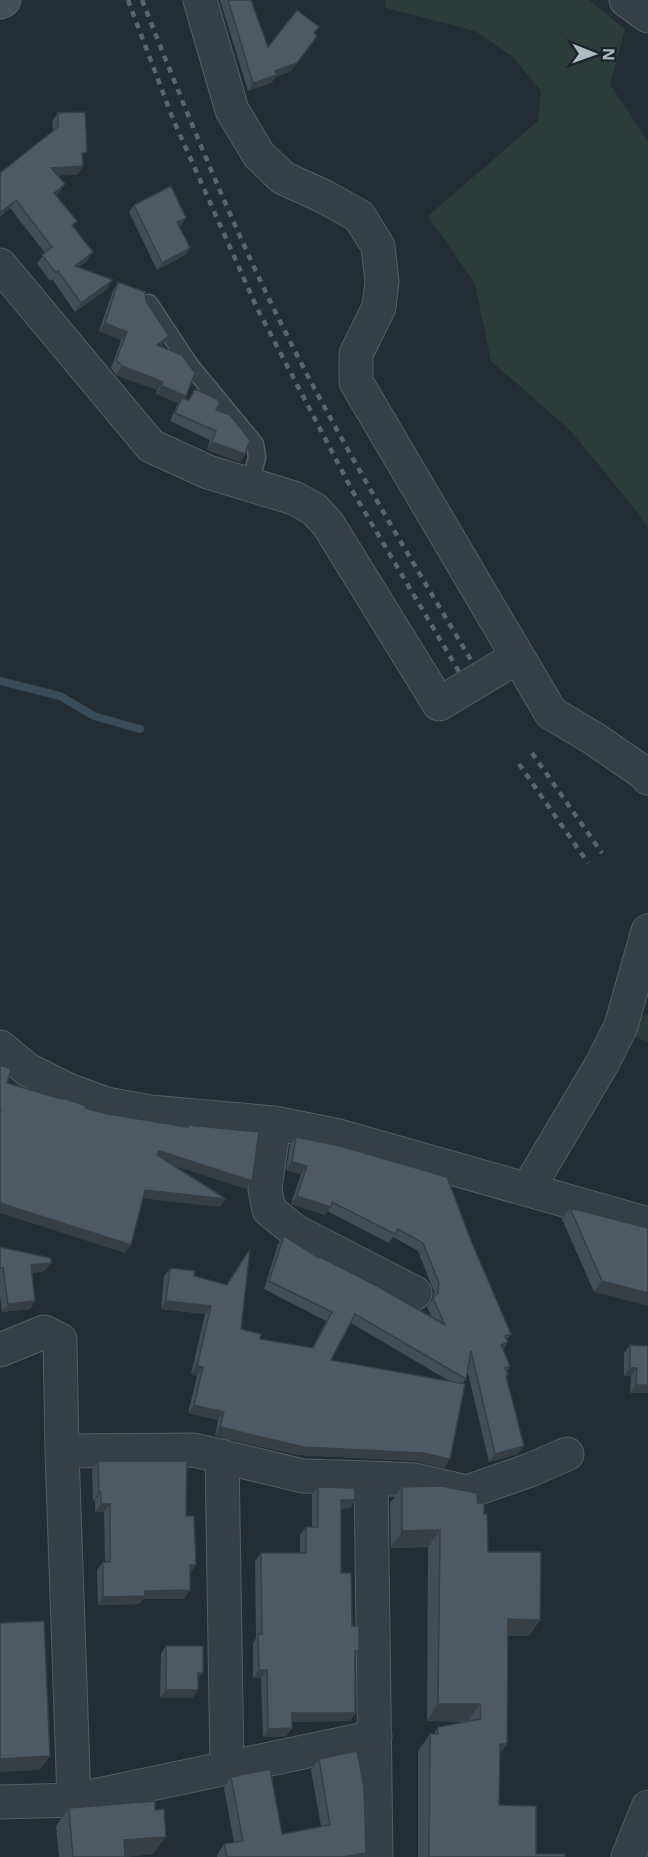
<svg xmlns="http://www.w3.org/2000/svg" width="648" height="1857" viewBox="0 0 648 1857" font-family="'Open Sans',sans-serif">
  <style>
    .green { fill: #2b3d39 }
    .lines { fill: none; stroke-linecap: round; stroke-linejoin: round }
    .stream { stroke: #394c59; stroke-width: 8 }
    .service-casing { stroke: #535d63; stroke-width: 19 }
    .minor-casing { stroke: #535d63; stroke-width: 35 }
    .secondary-casing { stroke: #535d63; stroke-width: 35 }
    .service { stroke: #363f45; stroke-width: 16 }
    .minor { stroke: #363f45; stroke-width: 33 }
    .secondary { stroke: #454f58; stroke-width: 33 }
    .rail { stroke: #5a666e; stroke-width: 4.5; stroke-dasharray: 6 6; stroke-linecap: butt }
    .wall { fill: #434d55; fill-rule: evenodd }
    .shaded-wall { fill: #373f45 }
    .building { fill: #4e5a63; stroke: #373f45; stroke-width: 1.5 }
  </style>
  <rect width="100%" height="100%" fill="#232d34"/>
  <path class="green" d="M385,0H589L625,29L610,84L648,142V529L638,513L570,430L491,361L475,284L428,216L538,121L541,91L512,56L475,31L386,8Z
    M648,1014V1042L633,1036L635,1020Z"/>
  <g class="lines">
    <path class="stream" d="M0,681L60,696L94,716L140,729"/>
    <g class="service-casing">
      <path id="service" d="M149,303L190,365L255,444L257,457L250,484"/>
    </g>
    <g class="minor-casing">
      <path id="minor" d="M200,0L232,110L259,155L283,178L323,196L359,216L378,246L382,282L379,307L356,354V382L551,713L593,738L644,773L648,778
        M626,0L648,16
        M0,265L151,446L208,472L294,498L314,509L328,524L439,704L517,657
        M0,1047L28,1070L68,1090L106,1104L150,1112L274,1123L339,1136L648,1224
        M274,1123L265,1189L269,1210L295,1231L415,1293
        M528,1189L603,1062L621,1026L648,931
        M0,1350L44,1332L60,1340L62,1451L74,1800
        M62,1451L194,1450L303,1476L371,1478L376,1857
        M222,1456L227,1768
        M371,1478L415,1480L467,1492L530,1470L567,1454
        M0,1802L74,1800L375,1737
        M628,1857L648,1807"/>
    </g>
    <g class="secondary-casing">
      <path id="secondary" d="M0,2L4,0"/>
    </g>
    <use href="#service" class="service"/>
    <use href="#minor" class="minor"/>
    <use href="#secondary" class="secondary"/>
    <path class="rail" d="M128,0L173,119L257,308L353,492L461,675
      M142,0C182,101 223,203 270,301C331,427 403,546 474,665
      M532,753L602,853
      M519,764L588,863"/>
  </g>
  <path class="wall" d="M220,0H251L268,47L314,33L291,71L276,77L271,83L248,91Z
    M58,113L83,158V166L77,175H57L65,184L56,195L77,221L73,226L87,261L78,267L107,289L75,312L52,279L50,281L37,263L45,253L10,208L0,217V173L53,132L52,121Z
    M134,205L181,225L178,226L190,248L185,255L157,270L129,212Z
    M118,282L146,301L169,336L164,344L161,346L184,399L188,400L195,389L216,410L240,462L207,450L210,440L170,421L178,403L156,394L157,390L116,375L111,368L121,340L99,331L113,291Z
    M296,1137L472,1243L511,1334L507,1339L508,1342L503,1350L510,1366L507,1371L506,1378L518,1454L489,1462L467,1369L466,1379L462,1384L445,1468L416,1461L298,1455L215,1436L218,1420L188,1413L197,1376L191,1374L205,1314L161,1309L164,1276L170,1268L226,1285L250,1249L241,1329L260,1339L312,1348L326,1321L264,1289L278,1244L284,1236L319,1258L432,1318L427,1307L432,1300L434,1292L418,1251L393,1237L389,1243L327,1211L325,1215L291,1204L301,1174L286,1170L290,1145ZM351,1323L451,1382L331,1360Z
    M570,1208L648,1228L594,1292L562,1219Z
    M0,1247L45,1271L32,1273L35,1301L30,1309L2,1312L0,1296Z
    M630,1345L648,1393H630L631,1376H624V1353Z
    M98,1461L186,1516L190,1573L184,1599H143L139,1604L98,1605L97,1570L103,1562H105L104,1512H95V1500L93,1501L92,1470Z
    M318,1487L355,1500L350,1508L341,1509V1573L359,1651L355,1656V1713L350,1721L292,1722V1728L286,1736L263,1737L261,1678H253V1643L256,1638L255,1561L261,1553H300V1535L306,1527H312V1495Z
    M402,1487L478,1503L484,1514L488,1552L540,1620L529,1636H508L500,1755L499,1805L536,1854L565,1857H418V1751L430,1734H434L438,1727L468,1722L427,1721L428,1547L391,1548L390,1503Z
    M166,1646L198,1690L192,1698H160L161,1654Z
    M319,1759L363,1857H217V1855L224,1844L234,1842L224,1788L231,1777L282,1834L321,1826L311,1770Z
    M69,1808L153,1854L125,1857H59L56,1826Z"/>
  <path class="shaded-wall" d="M317,36L291,71L276,77L271,83L248,91L253,83L275,71Z
    M83,166L77,175L45,176L51,168Z
    M65,184L59,193L49,201L54,193Z
    M16,200L10,208L0,217V214Z
    M186,218L181,225L172,229L177,222Z
    M190,248L185,255L157,270L162,263Z
    M93,252L87,261L69,274L75,266Z
    M113,280L107,289L75,312L81,303Z
    M105,323L127,332L121,340L99,331Z
    M169,336L164,344L151,353L157,345Z
    M122,366L163,382L157,390L116,375Z
    M162,386L186,396L181,404L182,398L178,403L156,394Z
    M212,442L245,454L240,462L207,450Z
    M159,1151L252,1181L246,1189L153,1159Z
    M292,1162L307,1166L301,1174L286,1170Z
    M145,1190L226,1199L220,1207L139,1198Z
    M297,1196L331,1207L325,1215L291,1204Z
    M0,1203L131,1245L125,1253L0,1213Z
    M51,1263L45,1271L25,1273L31,1265Z
    M602,1281L648,1293V1306L594,1292Z
    M35,1301L30,1309L2,1312L8,1304Z
    M166,1301L211,1306L205,1314L161,1309Z
    M508,1342L502,1350L501,1345Z
    M197,1366L203,1367L197,1376L191,1374Z
    M630,1368H637L631,1376H624Z
    M636,1385H648V1393H630Z
    M194,1405L224,1412L218,1420L188,1413Z
    M220,1427L422,1453L450,1459L445,1468L416,1461L298,1455L215,1436Z
    M524,1446L518,1454L489,1462L495,1454Z
    M99,1492H101L95,1500L93,1501Z
    M341,1500H355L350,1508L336,1509Z
    M101,1504H110L104,1512H95Z
    M440,1530L428,1547L391,1548L402,1531Z
    M190,1565H196L190,1573Z
    M190,1590L184,1599H143L139,1604L98,1605L103,1597L145,1591Z
    M508,1619L540,1620L529,1636H496Z
    M259,1670H267L261,1678H253Z
    M198,1673H203L197,1681Z
    M166,1690H198L192,1698H160Z
    M438,1704H480L468,1721H427Z
    M292,1713H355L350,1721L286,1722Z
    M292,1728L286,1736L263,1737L268,1729Z
    M500,1744H507L496,1761Z
    M50,1756L40,1770L0,1772V1759Z
    M166,1837L153,1854L123,1857L124,1840Z
    M366,1853L363,1857H343Z"/>
  <path class="building" d="M228,0H251L268,47L297,10L319,27L314,33L317,36L297,63L275,71L277,75L253,83Z
    M85,112L87,152L82,153L83,166L51,168L65,184L54,193L77,221L72,225L93,252L75,266L113,280L81,303L58,271L56,273L42,255L52,247L16,200L0,213V173L58,127V113Z
    M171,186L186,218L177,222L190,248L162,263L134,205Z
    M118,282L145,292L146,301L169,336L157,345L182,355L195,373L186,396L162,386L163,382L122,366L116,360L127,332L105,323Z
    M195,389L217,399L220,403L216,410L230,415L250,440L245,454L212,442L216,431L175,413L182,398L189,400Z
    M0,1065L11,1069L7,1083L58,1098L66,1099L86,1106L85,1108L108,1114L188,1127V1125L259,1132L252,1181L159,1151L157,1155L226,1199L145,1190L131,1245L0,1203V1114L1,1110H0Z
    M296,1137L340,1146L447,1177L472,1243L511,1334L505,1336L508,1342L501,1345L510,1366L505,1368L508,1375L506,1376L524,1446L495,1454L471,1351L466,1379L355,1314L331,1360L465,1384L450,1459L422,1453L303,1447L220,1427L224,1412L194,1405L203,1367L197,1366L211,1306L166,1301L170,1268L195,1271L194,1276L227,1285L250,1249L241,1329L261,1334L260,1339L313,1348L332,1312L269,1281L284,1236L319,1258L320,1257L379,1287L445,1325L433,1298L438,1293L439,1283L423,1243L398,1229L395,1234L332,1202L331,1207L297,1196L307,1166L292,1162Z
    M570,1208L648,1228V1293L602,1281Z
    M0,1247L51,1258V1263L31,1265L35,1301L8,1304L3,1268H0Z
    M630,1345L648,1346V1385H636L637,1368H630Z
    M98,1461H187L186,1516H194L196,1565H190V1590L145,1591V1596L103,1597V1562H110V1504H101V1492H99Z
    M441,1486L477,1493L478,1503H484V1514H487L488,1552H541L540,1620L508,1619L507,1744H500L499,1805L536,1806V1854H565V1857H429L430,1734H438V1727L481,1719L480,1704H438L440,1530L402,1531V1487Z
    M318,1487L355,1488V1500H341V1573H351L352,1626H359V1651H355V1713H292V1728L268,1729L267,1670H259L258,1634H262L261,1553H306V1527H318Z
    M44,1621L50,1756L0,1759V1623Z
    M166,1646H203V1673H198V1690H166Z
    M357,1751L364,1787L366,1853L343,1857H227L224,1844L243,1841L231,1777L270,1769L282,1834L330,1825L319,1759Z
    M155,1801V1810L164,1809L166,1837L124,1840L125,1857H73L69,1808Z"/>
  <g transform="translate(594 54) rotate(91)" stroke="#1b242a" stroke-width="4.5" paint-order="stroke">
  <path d="M0-4.5L10 22L0 15L-10 22Z" fill="#b0bac2"/>
  <text y="-9" font-size="16" font-weight="bold" text-anchor="middle" fill="#b0bac2">N</text>
  </g>
</svg>
